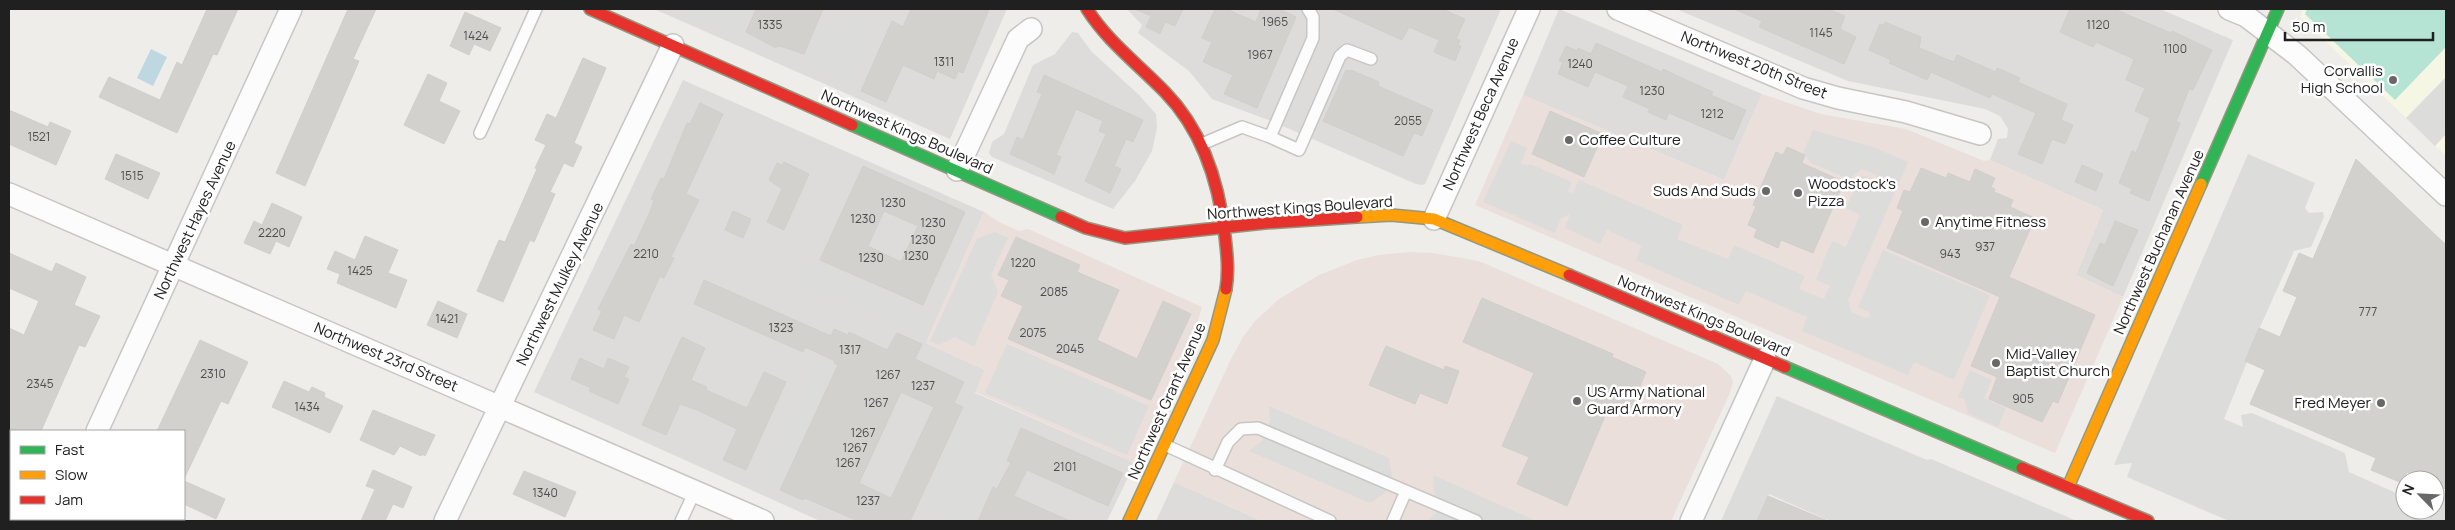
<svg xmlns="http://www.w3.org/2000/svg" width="2455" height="530" viewBox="0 0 2455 530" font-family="Manrope,sans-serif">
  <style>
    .residential { fill: #dddcda }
    .commercial { fill: #ebdfdb }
    .education { fill: #f6f6e5 }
    .religious { fill: #dcdcda }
    .pitch { fill: #b5e4d4 }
    .water { fill: #bed7e1 }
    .building { fill: #d2d1ce; stroke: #d1cfca; fill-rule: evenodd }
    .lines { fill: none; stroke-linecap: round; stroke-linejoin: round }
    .lane-casing { stroke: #c7c6c5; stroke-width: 14 }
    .street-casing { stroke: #c7c6c5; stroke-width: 24 }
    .fast-casing { stroke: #959881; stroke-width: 14 }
    .slow-casing { stroke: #959881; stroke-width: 14 }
    .jam-casing { stroke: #959881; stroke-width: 14 }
    .lane { stroke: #fcfcfc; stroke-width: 11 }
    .street { stroke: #fcfcfc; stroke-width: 21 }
    .fast { stroke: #30b455; stroke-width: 11 }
    .slow { stroke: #ff9f0a; stroke-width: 11 }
    .jam { stroke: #e5322d; stroke-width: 11 }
    .poi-dot { fill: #686866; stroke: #fff; stroke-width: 2 }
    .labels { text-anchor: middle; stroke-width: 5; stroke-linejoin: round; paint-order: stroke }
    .number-label { font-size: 12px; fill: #4c4c4c }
    .street-label { font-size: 15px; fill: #202020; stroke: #fff }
    .poi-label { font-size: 15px; fill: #202020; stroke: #fff; text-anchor: start }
  </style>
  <rect width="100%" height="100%" fill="#eeede9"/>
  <path class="residential" d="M654,9H1007L950,139Z
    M1127,9H1501L1425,184L1422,185L1416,184L1271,121L1212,99L1189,71L1138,33L1142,25Z
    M1559,9L1762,94L1724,180L1523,95Z
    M1676,9H2160L2233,40L2123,297L2076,275L2103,210L1990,160L1998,139L2007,138L2008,129L2000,116L1985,109L1848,81Z
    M1072,32L1078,33L1091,51L1138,94L1156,114L1157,128L1152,151L1135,181L1113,209L992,157L989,153L992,142L1004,134L1033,65L1055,54Z
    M683,80L984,212L926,343L985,370L975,393L1135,463L1107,521H820L534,392Z
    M1174,482L1262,521H1156Z"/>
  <path class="commercial" d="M1762,94L1821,114L1906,129L1984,161L1990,160L2103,210L2076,275L2123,297L2055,453L1475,205L1523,95L1724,180Z
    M984,212L999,222L1019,231L1028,229L1202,307L1194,334L1135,463L975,392L985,370L926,343Z
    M1409,252L1433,253L1479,261L1718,364L1731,376L1733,382L1730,393L1671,521H1262L1174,482L1230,361L1243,337L1255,321L1279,299L1319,275L1357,260L1378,255Z"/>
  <path class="education" d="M2303,9H2446V156L2300,17Z"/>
  <path class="religious" d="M692,9H750L737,40L688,19Z
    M848,14L875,26L849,86L803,66L822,22L841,30Z
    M2446,77V134L2435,146L2406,118Z
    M1813,130L1873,147L1908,162L1848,300L1851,312L1866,318L1870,316L1869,312L1858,307L1883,250L1990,295L1954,380L1914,362L1908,375L1802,331L1807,317L1746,291L1739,305L1636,260L1642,246L1607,230L1600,244L1565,228L1570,214L1561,218L1555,233L1483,202L1511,141L1527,148L1521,163L1528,166L1530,164L1572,182L1567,192L1573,193L1579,180L1586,183L1683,225L1677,239L1728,259L1734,245L1805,276L1799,289L1824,299L1830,286L1816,280L1825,257L1832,241L1846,247L1860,215L1846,208L1861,175L1875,181L1877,175L1862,169L1849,179L1811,163L1803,152Z
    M2248,154L2315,183L2305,208L2309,213L2323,212L2324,217L2311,247L2294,251L2245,361L2247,362L2224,419L2243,427L2241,415L2252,413L2345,453L2349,472L2405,497V510H2435V492L2446,496V521H2229L2127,477L2132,463L2114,465Z
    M995,232L1008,238L991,275L998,292L974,347L955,337L939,345L930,341L977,239Z
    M807,255L935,314L923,340L795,281Z
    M1007,344L1149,406L1127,455L985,393Z
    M818,357L836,365L778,491L760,483Z
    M1970,370L1992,380L1984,398L2006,408L1998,427L1967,413L1968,411L1964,399L1958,397Z
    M970,395L1024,419L977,521H958L920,504Z
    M1777,396L1927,460L1931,459L2077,521H1830L1769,494L1757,521H1721Z
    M1269,406L1389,458L1392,476L1385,493L1370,503L1249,451L1262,441L1270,422Z
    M1433,475L1536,521H1427L1436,513Z"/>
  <path class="pitch" d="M2307,9H2446V47L2395,100L2305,14Z"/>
  <path class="water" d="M151,49L167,57L153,86L137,78Z"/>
  <path class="building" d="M207,9H238L217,55L213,54L177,133L99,97L109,77L160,100L177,62L182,65Z
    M348,9H376L353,59L359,61L305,186L276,173Z
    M756,9H823L804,54L783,47L777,46L776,48L746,32Z
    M911,9H989L963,73L958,71L955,79L937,71L934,79L903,65L886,102L861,91L892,21L903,27Z
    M1135,9H1183L1175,26L1165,22L1160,34L1146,27L1151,16Z
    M1215,9H1226L1256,22L1261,9H1280L1296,17L1257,108L1224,94L1233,75L1203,62L1212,42L1202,38Z
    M1333,9H1442L1465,19L1456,39L1460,40L1458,45L1461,46L1455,61L1434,52L1439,40L1409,27L1402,40Z
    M1734,9H1828L1845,16L1840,29L1856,37L1844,64L1759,27L1762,21Z
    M2070,9H2114L2171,33L2172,31L2212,50L2193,90L2189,89L2176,122L2180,123L2149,201L2130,193L2132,189L2119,183L2132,151L2136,153L2150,118L2135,111L2145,88L2126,80L2134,59L2096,42L2093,47L2060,32Z
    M465,12L501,28L490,51L474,44L469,55L450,46Z
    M1885,22L1921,37L1919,48L1954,62L1957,55L1996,72L1997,68L2020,78L2018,82L2067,104L2061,120L2073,125L2065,144L2052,139L2042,164L2018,154L2036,113L1992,94L1990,98L1931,72L1927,80L1889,63L1891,60L1869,50L1880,24L1883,26Z
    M1596,43L1662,72L1663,69L1684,79L1713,92L1711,95L1746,110L1733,140L1669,113L1666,120L1648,112L1650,109L1623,97L1628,86L1595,72L1588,87L1558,74L1563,62L1559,61L1566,46L1577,51L1578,48L1591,54Z
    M583,58L606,68L574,143L582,147L573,167L564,163L550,192L555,194L534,242L530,240L503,302L477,291L499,240L505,242L537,169L535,168L546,145L535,140L547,114L556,118Z
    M1346,70L1350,71L1351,70L1379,82L1378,86L1433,110L1422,136L1414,133L1403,156L1323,121Z
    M428,74L447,83L439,101L460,111L444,144L404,125Z
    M1044,75L1143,120L1133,142L1126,139L1114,166L1121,169L1110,193L1085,181L1106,134L1099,131L1103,121L1076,109L1056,155L1061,157L1054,174L1010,154L1017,137L1023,140L1042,94L1037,92Z
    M700,103L723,114L686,194L699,200L671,257L674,258L664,278L660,276L639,322L624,315L614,339L593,330L602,311L598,309L631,244L634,246L650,212L654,200L651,199L661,178L664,179L687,123L690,124Z
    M9,110L48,127L50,122L71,131L56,165L9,144Z
    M1550,111L1603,134L1584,177L1532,154Z
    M1787,147L1805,155L1802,163L1844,182L1813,253L1781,240L1778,248L1754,237L1757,229L1748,225L1756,206L1753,205L1776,152L1783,155Z
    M116,154L160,173L148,199L105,179Z
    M2356,159L2446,245V489L2435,484V480H2426L2407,472L2402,483L2371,470L2376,458L2250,404L2265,370L2245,361L2259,328L2280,337L2297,297L2283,291L2299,253L2313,259Z
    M784,162L809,174L784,230L767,222L782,189L769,180L777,163L782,165Z
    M2082,165L2103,174L2096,191L2075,182Z
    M863,166L965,212L923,305L820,260ZM884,211L918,226L901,262L868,246Z
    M1921,168L1946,178L1948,173L1970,182L1975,169L1995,178L1991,187L1995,189L1994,192L2013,200L2010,207L2035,218L2009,277L2095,315L2058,403L2053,401L2042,422L1989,399L1997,377L1971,366L2000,297L1887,248L1903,211L1897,208L1904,190L1910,192Z
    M272,203L302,217L289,247L276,241L270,254L244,243L254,221L262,225Z
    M733,211L751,219L743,238L725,230Z
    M2115,221L2138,230L2113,286L2087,273L2100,243L2105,245Z
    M365,236L398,250L388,273L407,280L396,308L337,283L340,274L327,269L335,251L355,260Z
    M1016,237L1080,265L1077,272L1119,290L1097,340L1137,359L1163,301L1191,314L1151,400L1008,339L1023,306L1001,296L1009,280L998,275Z
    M9,253L52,272L56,263L86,277L74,305L100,316L85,347L79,345L41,431H9V328L24,335L39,301L9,288Z
    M704,280L831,336L834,329L848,335L849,332L887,350L897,333L922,344L915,359L964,382L954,403L963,407L910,521H858L805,498L803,500L780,490L838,365L834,363L835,361L805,347L803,352L694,304ZM901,392L934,407L891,498L859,483Z
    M1482,298L1613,354L1612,357L1646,372L1630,410L1611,402L1567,506L1517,484L1529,457L1502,446L1534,373L1463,342Z
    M438,301L467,314L457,338L427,325Z
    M682,337L705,348L691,380L707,387L706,390L747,408L764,372L786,382L746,470L723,460L737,429L697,410L680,404L666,435L642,425Z
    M200,340L248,362L228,404L221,401L184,479V431H157Z
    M1386,346L1444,370L1445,366L1459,371L1447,404L1420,393L1415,404L1369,385Z
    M580,358L604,369L608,358L629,367L624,377L629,379L618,404L589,391L591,388L571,379Z
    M284,381L309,392L312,387L325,393L324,397L343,406L330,433L272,407Z
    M373,410L435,435L425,456L422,454L421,456L400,446L394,455L360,440Z
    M1021,428L1123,473L1108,506L1027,470L1014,496L1070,521H978L993,487L997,489L1011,462L1007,461Z
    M373,470L412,487L403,508L393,504L385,521H361L375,489L366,486Z
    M524,471L576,492L565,517L513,494Z
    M184,481L225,499L216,519L184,504Z
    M1768,496L1828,521H1757Z"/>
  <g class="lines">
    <g class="lane-casing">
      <path id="lane" d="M480,133L536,9
        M1270,137L1299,150L1340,56L1347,50L1371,59
        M1202,144L1242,127L1270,137L1313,38V17L1308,9
        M1165,445L1330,521
        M1215,470L1228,442L1241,429L1258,428L1476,521
        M681,521L695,491
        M1393,521L1406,491"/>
    </g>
    <g class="street-casing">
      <path id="street" d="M1618,9L1803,88L1838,98L1906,112L1980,134
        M2229,9L2246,16L2297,55L2446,195
        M957,170L1018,39L1031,29
        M9,194L763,521
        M1434,219L1529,9
        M97,431L291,9
        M56,521L57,519
        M445,521L673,45
        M1691,521L1765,359"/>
    </g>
    <g class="fast-casing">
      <path id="fast" d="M852,125L1061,217
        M2201,184L2278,9
        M1785,367L2022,468"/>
    </g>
    <g class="slow-casing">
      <path id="slow" d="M1357,217L1391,215L1434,219L1569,275
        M2068,487L2201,184
        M1129,521L1213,340L1226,289"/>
    </g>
    <g class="jam-casing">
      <path id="jam" d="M590,9L852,125
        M1087,9C1108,42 1138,64 1165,92C1203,131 1219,182 1225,236C1227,254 1229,270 1226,289
        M1061,217L1086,228L1125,238L1265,223L1357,217
        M1569,275L1785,367
        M2022,468L2148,521"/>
    </g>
    <use href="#lane" class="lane"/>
    <use href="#street" class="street"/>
    <use href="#fast" class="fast"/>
    <use href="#slow" class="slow"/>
    <use href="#jam" class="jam"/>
  </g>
  <g class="poi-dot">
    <circle cx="2393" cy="80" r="5"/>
    <circle cx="1569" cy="140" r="5"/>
    <circle cx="1766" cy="191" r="5"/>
    <circle cx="1798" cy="193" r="5"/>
    <circle cx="1925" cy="222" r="5"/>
    <circle cx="1996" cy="363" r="5"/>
    <circle cx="1577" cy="401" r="5"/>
    <circle cx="2381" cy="403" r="5"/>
  </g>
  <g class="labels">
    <g class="number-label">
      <text x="1275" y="26">1965</text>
      <text x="770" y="29">1335</text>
      <text x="2098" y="29">1120</text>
      <text x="1821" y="37">1145</text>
      <text x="476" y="40">1424</text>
      <text x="2175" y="53">1100</text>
      <text x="1260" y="59">1967</text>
      <text x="944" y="66">1311</text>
      <text x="1580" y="68">1240</text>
      <text x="1652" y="95">1230</text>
      <text x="1712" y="118">1212</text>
      <text x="1408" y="125">2055</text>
      <text x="39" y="141">1521</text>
      <text x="132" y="180">1515</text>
      <text x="893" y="207">1230</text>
      <text x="863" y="223">1230</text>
      <text x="933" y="227">1230</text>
      <text x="272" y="237">2220</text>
      <text x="923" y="244">1230</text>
      <text x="1985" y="251">937</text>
      <text x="646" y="258">2210</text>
      <text x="1950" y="258">943</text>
      <text x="916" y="260">1230</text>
      <text x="871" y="262">1230</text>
      <text x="1023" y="267">1220</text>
      <text x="360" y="275">1425</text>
      <text x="1054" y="296">2085</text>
      <text x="2368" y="316">777</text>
      <text x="447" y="323">1421</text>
      <text x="781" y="332">1323</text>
      <text x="1033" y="337">2075</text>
      <text x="1070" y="353">2045</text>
      <text x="850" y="354">1317</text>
      <text x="213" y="378">2310</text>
      <text x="888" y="379">1267</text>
      <text x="40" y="388">2345</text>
      <text x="923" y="390">1237</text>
      <text x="2023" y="403">905</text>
      <text x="876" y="407">1267</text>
      <text x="307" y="411">1434</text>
      <text x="863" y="437">1267</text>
      <text x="855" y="452">1267</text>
      <text x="848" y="467">1267</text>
      <text x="1065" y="471">2101</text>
      <text x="545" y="497">1340</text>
      <text x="868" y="505">1237</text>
    </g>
    <g class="street-label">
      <text transform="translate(1754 65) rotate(22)" y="5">Northwest 20th Street</text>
      <text transform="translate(1481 114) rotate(-66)" y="5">Northwest Beca Avenue</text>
      <text transform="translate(907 132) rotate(24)" y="5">Northwest Kings Boulevard</text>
      <text transform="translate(1300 208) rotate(-4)" y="5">Northwest Kings Boulevard</text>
      <text transform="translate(195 220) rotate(-65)" y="5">Northwest Hayes Avenue</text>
      <text transform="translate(2159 242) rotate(-66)" y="5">Northwest Buchanan Avenue</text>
      <text transform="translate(560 284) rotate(-64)" y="5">Northwest Mulkey Avenue</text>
      <text transform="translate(1704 316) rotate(23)" y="5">Northwest Kings Boulevard</text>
      <text transform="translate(386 357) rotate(23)" y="5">Northwest 23rd Street</text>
      <text transform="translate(1167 401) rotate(-66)" y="5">Northwest Grant Avenue</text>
    </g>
    <g class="poi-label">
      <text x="2383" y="76" text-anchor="end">Corvallis<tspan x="2383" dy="17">High School</tspan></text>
      <text x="1579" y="145">Coffee Culture</text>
      <text x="1808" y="189">Woodstock's<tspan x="1808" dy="17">Pizza</tspan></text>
      <text x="1756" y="196" text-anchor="end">Suds And Suds</text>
      <text x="1935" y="227">Anytime Fitness</text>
      <text x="2006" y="359">Mid-Valley<tspan x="2006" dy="17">Baptist Church</tspan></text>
      <text x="1587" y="397">US Army National<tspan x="1587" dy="17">Guard Armory</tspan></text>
      <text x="2371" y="408" text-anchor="end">Fred Meyer</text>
    </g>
  </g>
  <rect width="2455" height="530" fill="none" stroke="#202020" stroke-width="20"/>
  <rect x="10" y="430" width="175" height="90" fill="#ffffff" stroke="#a6a6a6"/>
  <rect x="20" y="446" width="25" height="8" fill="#30b455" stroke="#a6a6a6"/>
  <text x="55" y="455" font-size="15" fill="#202020">Fast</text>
  <rect x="20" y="471" width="25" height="8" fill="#ff9f0a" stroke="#a6a6a6"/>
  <text x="55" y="480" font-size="15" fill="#202020">Slow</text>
  <rect x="20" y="496" width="25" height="8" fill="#e5322d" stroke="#a6a6a6"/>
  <text x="55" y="505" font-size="15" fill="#202020">Jam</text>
  <g transform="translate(2420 495) rotate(294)"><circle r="24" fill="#ffffff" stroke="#a6a6a6"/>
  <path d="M0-4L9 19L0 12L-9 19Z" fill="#686866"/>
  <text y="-8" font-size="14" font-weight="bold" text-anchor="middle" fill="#202020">N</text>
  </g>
  <path d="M2285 32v8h148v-8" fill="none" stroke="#202020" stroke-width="2.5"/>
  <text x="2292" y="32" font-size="15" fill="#202020" stroke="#ffffff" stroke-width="4" paint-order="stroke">50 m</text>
</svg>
